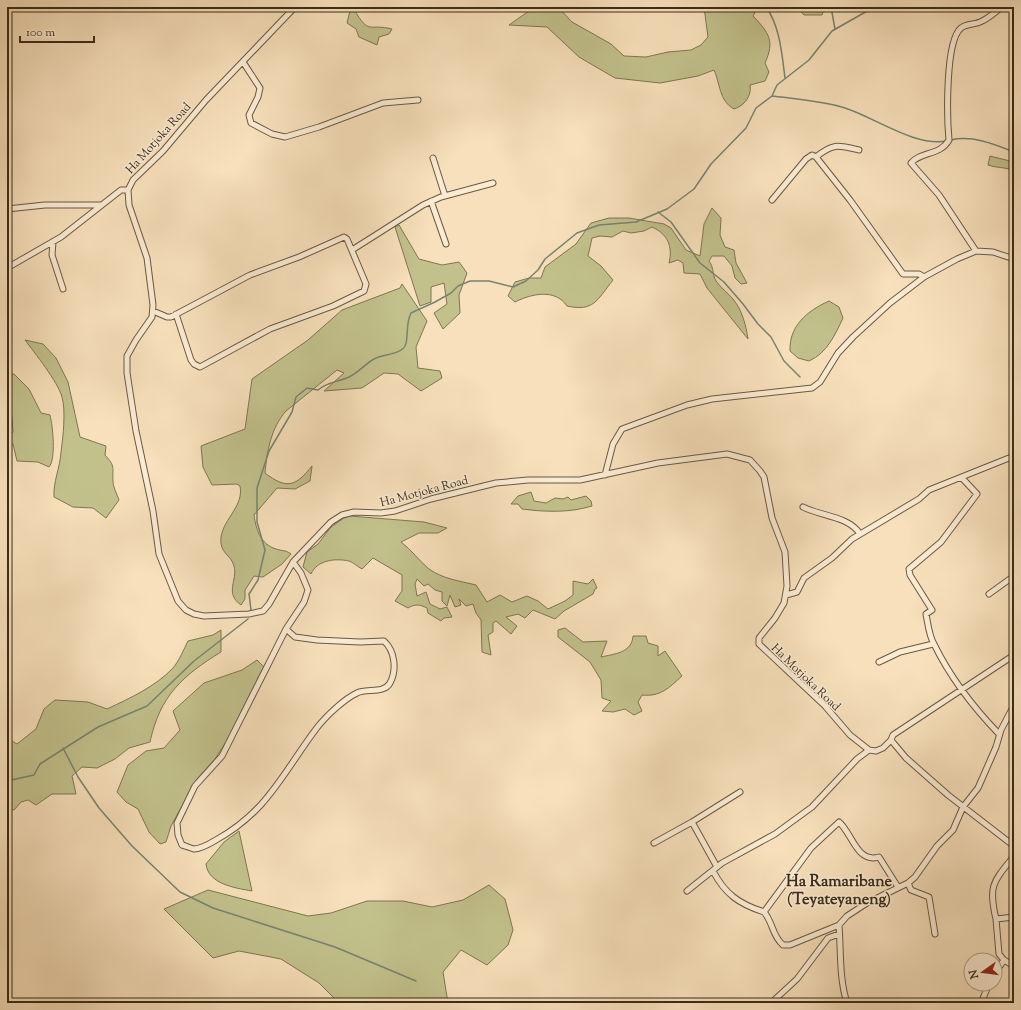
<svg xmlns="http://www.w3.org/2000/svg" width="1021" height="1010" viewBox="0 0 1021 1010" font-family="'Sorts Mill Goudy',serif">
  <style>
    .green { fill: #c2c18c; stroke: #7e7653 }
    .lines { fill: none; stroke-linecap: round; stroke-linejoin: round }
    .stream { stroke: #768470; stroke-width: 1.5 }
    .minor-casing { stroke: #6a5942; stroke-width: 7 }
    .minor { stroke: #faebd3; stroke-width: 5 }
    .labels { text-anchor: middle; stroke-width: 3; stroke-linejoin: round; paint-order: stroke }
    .street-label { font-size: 12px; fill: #3b2c1a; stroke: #faebd3 }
    .district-label { font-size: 16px; font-weight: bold; fill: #3b2c1a; stroke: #faebd3 }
  </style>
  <rect width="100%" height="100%" fill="#f7e0bb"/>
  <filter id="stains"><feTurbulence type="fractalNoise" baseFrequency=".005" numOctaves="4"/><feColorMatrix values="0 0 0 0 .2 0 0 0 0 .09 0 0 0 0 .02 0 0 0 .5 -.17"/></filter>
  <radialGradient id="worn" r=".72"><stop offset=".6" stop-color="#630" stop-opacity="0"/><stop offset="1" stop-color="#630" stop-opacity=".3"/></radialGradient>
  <path class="green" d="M351,7H355L354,9C369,36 369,23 392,29L389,34L379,37L377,45L359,37L356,29L347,23Z
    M541,7H558L572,22L611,44L624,56L646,57L668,52L691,50L701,45L708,37L704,7H758L753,16C769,33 775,41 765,63L769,72L765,81L750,85C752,96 744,106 734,109C719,101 720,83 714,70L698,76L660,83L615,78L579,57L547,27L509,25L529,11Z
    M797,7H825L822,15H804Z
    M990,156L1014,162V171C1007,167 996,168 988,165Z
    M712,208L721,218L720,235L725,247L734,250L736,263L747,283L741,284L735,278L732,266L724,256H712L709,261C714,267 712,274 716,281C721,288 728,293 733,299C742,310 746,325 748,339L707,288L700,274L684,273L683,263L678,260L669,263C673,247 668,234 652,227L644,231L631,233L623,231L612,237L600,236L592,238L588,256L601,266L613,280C597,300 594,312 567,306C555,288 531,294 515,302L508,296L515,282L529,278H541L545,267L576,244L591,223L609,218H629L664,224L671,228L686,250L700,256L704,224Z
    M399,225L419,259L442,265L459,262L467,273L459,295L460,313L443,329L434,313L447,304L444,283L431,287V302L420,306L395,227Z
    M402,284L427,321L416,347L418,368L440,371L442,378L421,391L398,374L384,373L362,388L324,391L344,373L337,370L286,411C271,428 267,451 265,473C287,490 296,486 312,466L310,481L295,489L277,488L254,515C256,529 260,544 276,549C282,551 286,550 291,554L282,564L263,577L254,576L245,590V599L241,605C224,593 238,580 234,566C231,554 219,554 221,537C224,518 244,506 240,486L237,484L212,485L203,467L201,446L245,429L252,379L308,340L342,310L400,288Z
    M829,301L839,307L843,318C835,335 827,353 809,361L798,358L790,351C789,326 807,311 829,301Z
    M25,340L43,344L56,358L68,382L80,437L106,446L105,455C116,467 112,467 113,481C113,487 117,494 119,500L106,518L93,508L73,507L54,497C53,482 60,468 61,452C63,437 66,411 62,397C58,382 34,352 25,340Z
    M7,374H14L29,389L41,413L50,415C53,427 56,459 49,467L38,462L17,461L13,444L7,445V438L13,432L12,417L7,403Z
    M531,492L534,501L546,503L555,498L563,499L568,497L571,500L586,496L591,501L592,506C569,513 546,512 522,509L518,504H511L518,496Z
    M350,516L424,522L447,528L438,533H419L401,542C412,550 419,561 429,569C443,579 460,581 476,585L487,602L500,595L512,602L527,596L538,601L548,609L565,601L573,595V581L588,584L593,579L597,588L595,589L593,594L564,611L555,619L533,610L525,618L518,614L506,617L517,626L511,634L496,621L493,623V632L488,635L491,655L482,652L481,620L476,613L473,604L466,606L459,599L461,605L455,607L450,595L447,606L442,601V592L435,590L428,584L424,586L417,579L415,584L417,596L426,592L430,604L440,609L447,607L452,617L444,618L441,621L428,613L427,608C419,604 415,604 408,608L395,601L402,591V575L373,558L362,569C358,567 353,562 349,561C335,558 317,560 311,574L303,567L307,552L318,544L331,527L344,518Z
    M565,628L583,642L607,641L601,657C614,654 632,653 633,636H646L648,643L658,646V656L665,651L682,676C669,688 660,697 642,695L638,702L642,711L634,715L625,709L613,712L602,711L611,701L602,698L601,680L590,662L558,637V630Z
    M221,630V652C182,676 160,696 150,742L129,748L115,759L97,768L82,767L72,776L76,794H52L36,805L28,800L21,802L14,810L7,809V738L17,744L36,729L44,709L55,700L88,702L107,709C130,698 155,687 173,668C179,661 184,649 188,641L213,635Z
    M257,660L264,667L228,739L215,759L197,779L171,826L166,842L160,844L149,832L138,809L126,802L117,792L128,765L146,751L164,748L180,730L173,711L204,683L242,670Z
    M239,831L252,891C235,888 208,884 206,864L224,842Z
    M489,885L505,899L513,930L508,945L487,965L461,950L443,972L448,1003H339L319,983L281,959L239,951L213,958L164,909L208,890L308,916L331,913L367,901H403L432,907L463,900Z"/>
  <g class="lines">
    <path class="stream" d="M766,7C780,26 782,55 785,78
      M831,7L835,29
      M772,96C796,99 822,101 845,108C876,118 915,147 947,141
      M951,140C972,135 994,144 1014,152
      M658,212L671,222L700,263L724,282L743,304L758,324L771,337L784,361L800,377
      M251,610L249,594L258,580L265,550L257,522V488L269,451L292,412L296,397L307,388L318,390C327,382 338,382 349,377C359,372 365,364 374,359C382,354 400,355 405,346C409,338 405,325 411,313L435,302L451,293L458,286L470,281H489L513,287L526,281L538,270L545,259L577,233L599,225L636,222L667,209L694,189L711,164L746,128L756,108L772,96L777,85L809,60L832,31L869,10L872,7
      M63,748L78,777L99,808L132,846L180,892L213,908L335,947L416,981
      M7,784L11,780L34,775L40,764L98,727L147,706L194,661L248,619"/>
    <g class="minor-casing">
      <path id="minor" d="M295,7L206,100L163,151L133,180L128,190L129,205L147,258L153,305L152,317L136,340L127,356V373L136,431L153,511L159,554L178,601L186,610L194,614L204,616L249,614L263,611L269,604L293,562L331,522L342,515L354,512L381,513L395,511L431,499L496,483L528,480H580L658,463L727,454L750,460L760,471L764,477L772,518L785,552L787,586L784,603L775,618L759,638V644L825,706L850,735L869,750L876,751L883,748L891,740L893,735L1014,655
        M243,62L260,88L258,97L249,115L251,123L272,134L285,137L319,127L383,103L418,100
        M816,157C833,143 838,145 859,150
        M433,158L445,196
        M772,200L806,159L812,155L816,157L850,200L903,274H919L924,277
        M431,201L446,244
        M7,209L45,205H101
        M53,242L52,255L63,289
        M352,250L423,205L441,197L493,183
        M976,251L939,195L911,163C921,151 940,156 949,140C947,119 945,41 961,28C967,23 976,25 982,21C989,18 995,12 1002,7
        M7,268L61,237L121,190H128
        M153,311L167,317H171L250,275L299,257L344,237L347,239L366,284L364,291L333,306L270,329L200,367L194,364L191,360L176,314
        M605,475L613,444L622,429L687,405L712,399L812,388L820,382L838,353L853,337L890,303L924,277L957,259L976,251L993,252L1014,259
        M962,478L977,494L941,542L909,569L910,575L932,610L926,614C928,624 929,636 934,644C950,677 974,708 999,734
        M803,507C820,516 849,516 860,534
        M989,594L1014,576
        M786,595L797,592L804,578L832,558L852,539L919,499L929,490L1014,456
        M286,629L295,637L317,640L360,642L384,641C395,651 397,670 390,683C384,694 366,688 357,693C344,699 325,717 316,729C283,773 267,812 216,840C211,843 200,849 194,849C190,848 186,846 182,845L178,835L177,823L195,786L222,756L286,629L304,602L308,590L301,573L293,562
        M879,662L900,652L933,644
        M891,740L906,758L948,795L1014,846
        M692,822L740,792
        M654,843L692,822L717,867
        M1014,856C993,882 988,886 996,919L1014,917
        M713,871C725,894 739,904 764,912L811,848L839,822C852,833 857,864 879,857L898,887
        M908,883L911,890L929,897L935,934
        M687,891L722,863L775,834L812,807L857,759L869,750
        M764,912C773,922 772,936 783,945H790L839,925L847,916L867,903L908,883L915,877L937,846L953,830L963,807L978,788L996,747L1001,730L1014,705
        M996,919L999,954L1004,960L1014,966
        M839,925C841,951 839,978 847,1003
        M995,973L1004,960
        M771,1003L797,979L828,938L839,934
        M981,1003L989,984"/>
    </g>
    <use href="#minor" class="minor"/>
  </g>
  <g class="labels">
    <g class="street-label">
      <text transform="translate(158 138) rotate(-48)" y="4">Ha Motjoka Road</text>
      <text transform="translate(424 491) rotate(-15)" y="4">Ha Motjoka Road</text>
      <text transform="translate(806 677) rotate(44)" y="4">Ha Motjoka Road</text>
    </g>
    <g class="district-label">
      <text x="839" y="886">Ha Ramaribane<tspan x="839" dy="18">(Teyateyaneng)</tspan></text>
    </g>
  </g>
  <rect width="1021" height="1010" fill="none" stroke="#f7e0bb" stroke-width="24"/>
  <rect x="8" y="8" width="1005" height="994" fill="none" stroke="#3b2c1a" stroke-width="2"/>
  <rect x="12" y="12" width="997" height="986" fill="none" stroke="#3b2c1a"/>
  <g transform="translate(983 972) rotate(256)"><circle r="19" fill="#faebd3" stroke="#ae9f89"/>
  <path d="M0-3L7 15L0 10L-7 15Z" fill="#8f2418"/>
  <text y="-6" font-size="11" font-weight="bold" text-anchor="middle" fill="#3b2c1a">N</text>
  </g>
  <path d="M20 36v6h74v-6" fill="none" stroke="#3b2c1a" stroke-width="2"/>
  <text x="26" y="36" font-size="12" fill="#3b2c1a" stroke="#faebd3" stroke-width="3" paint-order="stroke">100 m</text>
  <rect width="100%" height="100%" filter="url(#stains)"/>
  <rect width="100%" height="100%" fill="url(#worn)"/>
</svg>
